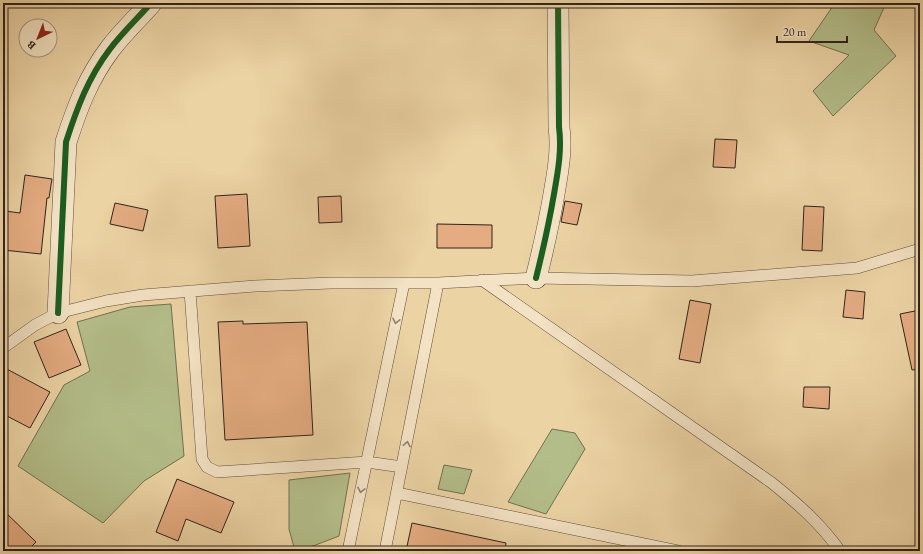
<svg xmlns="http://www.w3.org/2000/svg" width="923" height="554" viewBox="0 0 923 554" font-family="'EB Garamond',serif">
  <style>
    .green { fill: #b3bd89; stroke: #717054 }
    .building { fill: #e5ac82; stroke: #2f231e }
    .lines { fill: none; stroke-linecap: round; stroke-linejoin: round }
    .service-casing { stroke: #5e4f40; stroke-width: 12 }
    .minor-casing { stroke: #5e4f40; stroke-width: 22 }
    .service { stroke: #f3e2c4; stroke-width: 11 }
    .minor { stroke: #f3e2c4; stroke-width: 21 }
    .cycleway-casing { stroke: #f3e2c4; stroke-width: 8 }
    .cycleway { stroke: #1b5e20; stroke-width: 6 }
    .oneway { stroke: #918271 }
  </style>
  <rect width="100%" height="100%" fill="#ecd3a4"/>
  <filter id="stains"><feTurbulence type="fractalNoise" baseFrequency=".005" numOctaves="4"/><feColorMatrix values="0 0 0 0 .2 0 0 0 0 .09 0 0 0 0 .02 0 0 0 .5 -.17"/></filter>
  <radialGradient id="worn" r=".72"><stop offset=".6" stop-color="#630" stop-opacity="0"/><stop offset="1" stop-color="#630" stop-opacity=".3"/></radialGradient>
  <path class="green" d="M835,3H886L874,30L896,56L833,116L813,91L849,55L809,41Z
    M171,304L184,456L144,481L103,523L18,466L64,385L90,371L77,322L130,307Z
    M552,429L575,433L585,449L546,514L508,502Z
    M444,465L472,470L464,494L438,489Z
    M350,473L339,536L300,551H295L289,529V480Z"/>
  <path class="building" d="M715,139L737,140L735,168L713,167Z
    M25,175L52,179L49,198H47L41,254L3,250V228L5,211L20,213Z
    M247,194L250,246L218,248L215,196Z
    M341,196L342,222L319,223L318,197Z
    M565,201L582,204L577,225L561,222Z
    M115,203L148,210L143,231L110,224Z
    M804,206L824,207L822,251L802,250Z
    M437,224L492,225V248H437Z
    M846,290L865,292L863,319L843,317Z
    M690,300L711,304L700,363L679,359Z
    M920,310V369L912,370L900,314Z
    M243,321V324L307,322L313,435L225,440L218,322Z
    M66,329L81,365L49,378L34,342Z
    M3,367L50,392L30,428L3,414Z
    M804,387H830L829,409L803,407Z
    M177,479L234,502L221,533L186,519L178,541L156,532Z
    M3,510L36,542L27,551H3Z
    M412,523L506,543L505,551H406Z"/>
  <g class="lines">
    <g class="service-casing">
      <path id="service" d="M482,280L772,483C799,505 820,523 840,551
        M190,291L202,459L207,467L217,472L367,462L402,467
        M3,348L35,325L58,313L106,301L143,295L255,286L331,283H438L536,278L692,281L857,268L920,249
        M397,493L678,551
        M348,551L404,283
        M385,551L438,283"/>
    </g>
    <g class="minor-casing">
      <path id="minor" d="M536,278C543,250 549,223 554,194C558,171 562,150 559,127L558,3
        M58,313L66,142C77,108 88,78 110,49C122,33 138,18 151,3"/>
    </g>
    <use href="#service" class="service"/>
    <use href="#minor" class="minor"/>
    <g class="cycleway-casing">
      <path id="cycleway" d="M536,278C543,250 549,223 554,194C558,171 562,150 559,127L558,3
        M58,313L66,142C77,108 88,78 110,49C122,33 138,18 151,3"/>
    </g>
    <use href="#cycleway" class="cycleway"/>
  </g>
  <defs><path id="oneway-chevron" d="M-2-3.5L2.5 0L-2 3.5" fill="none" stroke-width="1.6" stroke-linecap="round" stroke-linejoin="round"/></defs>
  <g class="oneway">
    <use href="#oneway-chevron" transform="translate(396 321) rotate(102)"/>
    <use href="#oneway-chevron" transform="translate(407 444) rotate(-79)"/>
    <use href="#oneway-chevron" transform="translate(361 490) rotate(102)"/>
  </g>
  <rect width="923" height="554" fill="none" stroke="#ecd3a4" stroke-width="16"/>
  <rect x="4" y="4" width="915" height="546" fill="none" stroke="#2f231e" stroke-width="2"/>
  <rect x="8" y="8" width="907" height="538" fill="none" stroke="#2f231e"/>
  <g transform="translate(38 38) rotate(223)"><circle r="19" fill="#f3e2c4" stroke="#a59682"/>
  <path d="M0-3L7 15L0 10L-7 15Z" fill="#8f2418"/>
  <text y="-6" font-size="11" font-weight="bold" text-anchor="middle" fill="#2f231e">B</text>
  </g>
  <path d="M777 36v6h70v-6" fill="none" stroke="#2f231e" stroke-width="2"/>
  <text x="783" y="36" font-size="12" fill="#2f231e" stroke="#f3e2c4" stroke-width="3" paint-order="stroke">20 m</text>
  <rect width="100%" height="100%" filter="url(#stains)"/>
  <rect width="100%" height="100%" fill="url(#worn)"/>
</svg>
